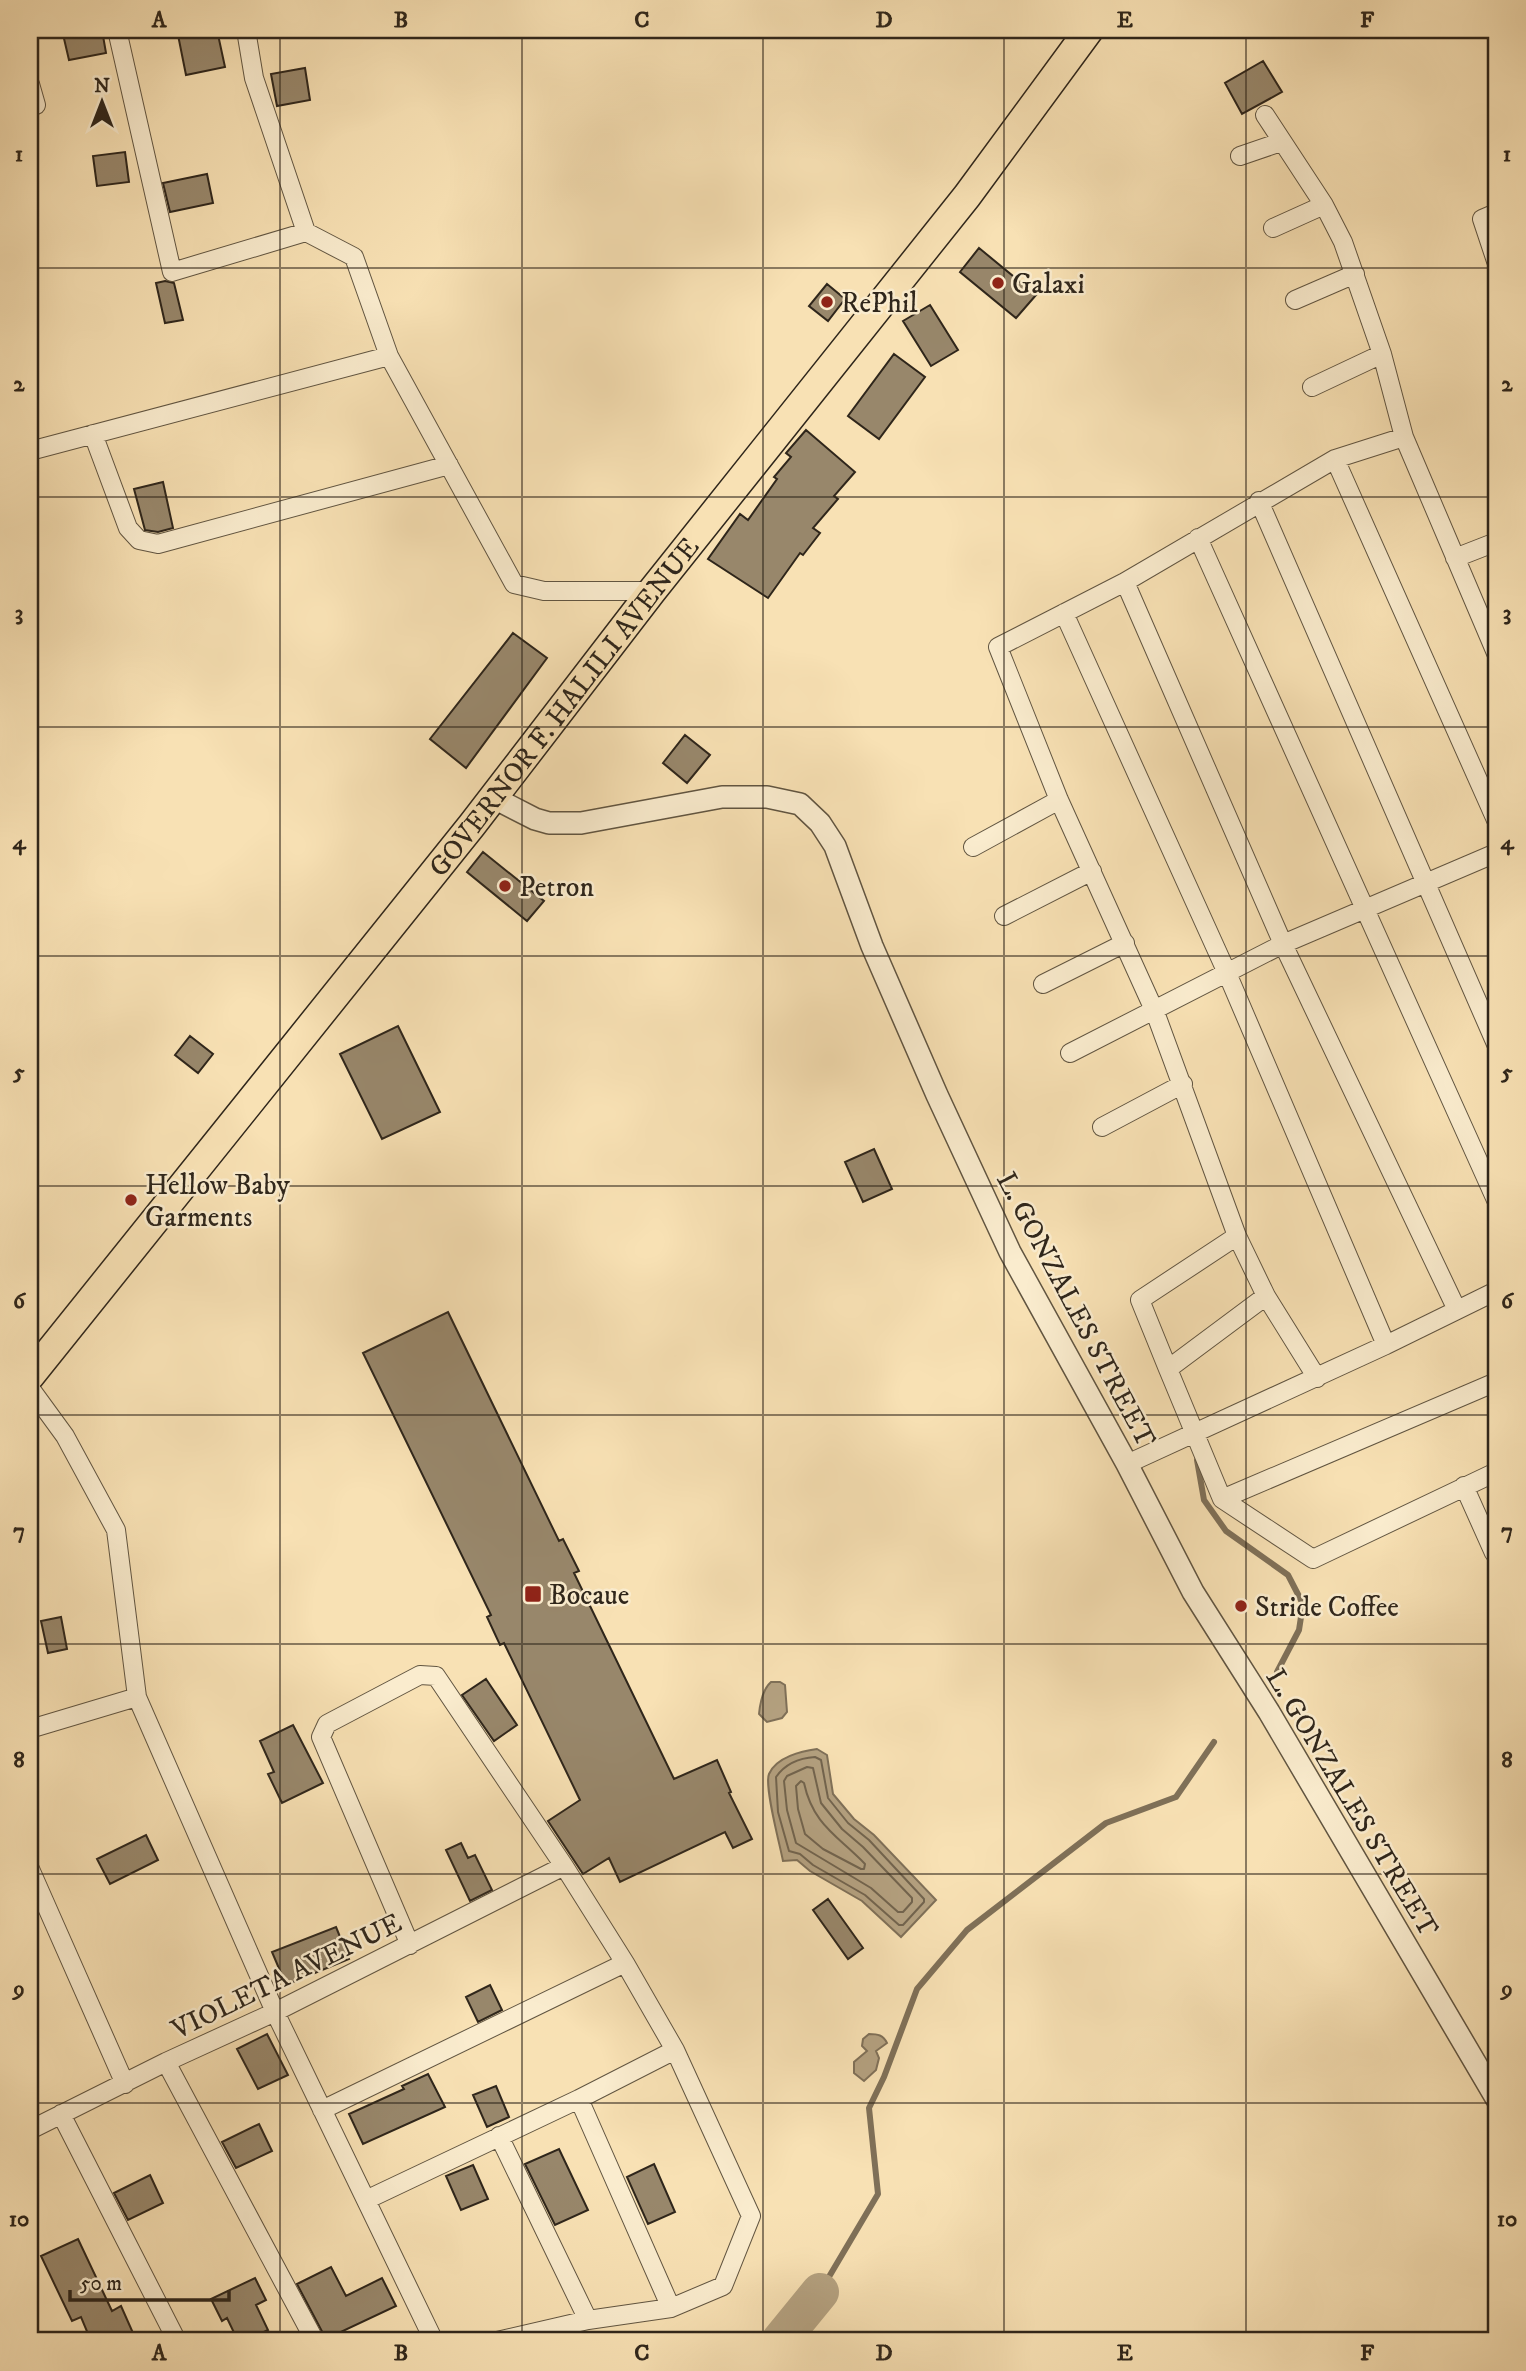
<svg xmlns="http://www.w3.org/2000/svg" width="1526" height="2371" viewBox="0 0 1526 2371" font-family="'IM FELL DW Pica',serif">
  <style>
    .water { fill: #b4a180; stroke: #7f7058; stroke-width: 2 }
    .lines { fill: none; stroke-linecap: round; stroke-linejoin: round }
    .shore { stroke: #72644e; stroke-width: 2 }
    .stream { stroke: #7f7058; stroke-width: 6 }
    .river { stroke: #b4a180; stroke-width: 38 }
    .building { fill: #98876b; stroke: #2f261b; stroke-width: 2 }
    .minor-casing { stroke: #615541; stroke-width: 20 }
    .tertiary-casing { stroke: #615541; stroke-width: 24 }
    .primary-casing { stroke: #2f261b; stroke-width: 31 }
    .minor { stroke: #faecce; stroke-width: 18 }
    .tertiary { stroke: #faecce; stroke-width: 21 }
    .primary { stroke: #f8e1b4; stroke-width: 28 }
    .grid { fill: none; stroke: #2f261b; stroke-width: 2; stroke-opacity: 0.55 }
    .poi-dot { fill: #8f2418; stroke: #faecce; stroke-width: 2.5 }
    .labels { text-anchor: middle; stroke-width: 5; stroke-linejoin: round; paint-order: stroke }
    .poi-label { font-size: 28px; fill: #2f261b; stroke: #faecce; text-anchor: start }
    .street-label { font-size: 28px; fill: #2f261b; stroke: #faecce }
    .neatline { fill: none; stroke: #2f261b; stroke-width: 2.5 }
    .grid-label { font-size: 23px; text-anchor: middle; font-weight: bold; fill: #2f261b }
  </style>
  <rect width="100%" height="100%" fill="#f8e1b4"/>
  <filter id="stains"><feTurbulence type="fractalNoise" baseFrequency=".00286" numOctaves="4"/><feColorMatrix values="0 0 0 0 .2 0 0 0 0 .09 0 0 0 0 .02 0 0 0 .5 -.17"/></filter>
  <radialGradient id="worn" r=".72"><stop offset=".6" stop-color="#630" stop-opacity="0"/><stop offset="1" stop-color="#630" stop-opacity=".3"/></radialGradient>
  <path class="water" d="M771,1682H780L785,1685L787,1712L782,1718L767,1722L759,1714C760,1704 763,1689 771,1682Z
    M817,1749L827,1755L833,1794L854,1819L874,1835L936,1900L901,1937L862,1901L810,1871L797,1860L783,1861C780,1845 764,1786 769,1774C776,1757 802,1751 817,1749Z
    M869,2034C878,2034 883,2035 887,2043L876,2051L879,2058L876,2070L864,2081L854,2073V2062L867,2051L862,2046L863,2039Z"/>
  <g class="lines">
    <path class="shore" d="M815,1757L821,1760L828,1798L848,1823L869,1840L924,1899V1902L903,1925H899L865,1895L813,1865L800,1854L789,1851L778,1812L776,1777C785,1764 800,1758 815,1757Z
      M807,1767L813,1768L821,1803L842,1829L863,1847L912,1898V1902L903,1912H898L871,1888L796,1843L787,1810L784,1781L787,1776Z
      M801,1781L804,1783C813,1825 838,1836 865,1864L864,1869H861L823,1849L805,1834L798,1809L796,1786Z"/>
    <path class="stream" d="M1197,1460L1204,1500L1226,1531L1288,1575L1303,1604L1299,1630L1277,1672
      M820,2292L878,2194L869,2108L884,2077L917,1989L967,1930L1106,1823L1176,1797L1214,1742"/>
    <path class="river" d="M780,2341L820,2292"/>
  </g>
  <path class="building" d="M62,30H102L106,53L69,60Z
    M177,30H217L225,67L186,75Z
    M1263,61L1282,92L1242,114L1225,83Z
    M305,68L310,100L277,106L271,74Z
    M125,152L129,182L97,186L93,156Z
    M207,174L213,203L170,212L163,183Z
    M979,248L1036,295L1016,318L960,272Z
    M165,281L174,283L183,320L165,323L156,283Z
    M827,284L845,299L828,321L809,306Z
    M930,305L958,350L931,366L903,321Z
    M894,354L925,377L879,439L848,416Z
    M806,430L855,472L834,496L838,499L813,528L820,533L803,555L800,553L768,598L708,559L740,514L748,520L777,479L774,477L791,457L786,453Z
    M163,482L173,528L158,532L145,530L134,489Z
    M513,633L547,658L466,768L430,739Z
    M685,735L710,755L687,783L663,763Z
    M483,852L544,901L527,921L467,872Z
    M398,1026L440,1112L382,1139L340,1054Z
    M190,1036L213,1054L198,1073L175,1055Z
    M874,1149L892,1189L863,1202L845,1162Z
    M448,1312L559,1541L563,1539L579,1571L574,1573L674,1779L717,1760L731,1792L729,1793L752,1839L733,1848L725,1832L620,1882L609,1858L583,1874L548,1821L580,1800L504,1643L500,1645L487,1617L491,1615L363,1353Z
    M61,1617L67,1649L48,1653L41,1621Z
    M486,1679L517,1725L494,1741L462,1695Z
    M293,1725L323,1783L282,1803L268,1774L274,1772L260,1741Z
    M146,1835L158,1860L110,1884L97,1859Z
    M461,1843L468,1858L475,1855L492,1890L470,1901L446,1850Z
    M828,1899L863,1948L848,1959L813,1910Z
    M336,1927L349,1959L286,1985L272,1952Z
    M490,1985L502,2010L478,2022L466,1997Z
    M267,2034L288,2075L258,2089L237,2049Z
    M428,2074L445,2107L363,2144L349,2114L404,2089L402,2086Z
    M496,2086L509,2117L487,2127L473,2095Z
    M259,2124L272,2151L236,2168L222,2142Z
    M559,2149L588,2210L555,2225L525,2164Z
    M654,2164L675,2212L648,2224L627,2177Z
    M473,2165L488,2199L461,2210L446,2176Z
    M150,2175L163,2203L128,2220L114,2193Z
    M78,2239L112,2311L121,2306L133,2333L113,2341H91L81,2317L72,2321L41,2256Z
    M331,2267L346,2296L382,2278L396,2306L326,2339L297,2284Z
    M255,2278L266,2300L256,2305L268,2330L245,2341H238L227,2318L222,2321L211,2299Z"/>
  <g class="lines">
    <g class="minor-casing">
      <path id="minor" d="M117,30L172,272L306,232
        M246,30L254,78L306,232L354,257L389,356L514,584L544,591H652
        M30,84L36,105L30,107
        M1265,115L1324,205L1343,242L1382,354L1404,437L1496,653
        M1240,156L1281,142
        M1496,213L1482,219L1496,261
        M1273,228L1324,205
        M1295,300L1355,274
        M1312,387L1382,354
        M93,434L128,528L139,540L158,544L449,465
        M30,451L389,356
        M1335,459L1496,820
        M1259,501L1496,1044
        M1198,538L1496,1200
        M1455,558L1496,542
        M1125,582L1283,944L1457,1310
        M1064,613L1227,973L1386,1345
        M973,847L1059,800
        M1004,916L1092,871
        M1043,984L1125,943
        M1070,1053L1283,944L1496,853
        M1102,1127L1183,1084
        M1237,1236L1140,1300L1168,1369L1266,1296
        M1168,1369L1222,1499L1313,1559L1496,1472
        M1317,1378L1266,1296L1237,1236L1155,1012L1059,800L998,647L1125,582L1335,459L1404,437
        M30,1388L65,1436L116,1530L137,1697L275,2012L434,2341
        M1127,1464L1386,1345L1496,1291
        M1464,1486L1494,1553L1496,1552
        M1222,1499L1496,1382
        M30,1729L137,1697
        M30,1869L125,2084
        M410,1945L321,1737L327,1724L420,1675L436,1676L564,1866L625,1963L675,2050L751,2216L723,2286L671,2308L588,2320L497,2341
        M166,2062L315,2341
        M579,2099L671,2308
        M322,2110L625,1963
        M61,2114L177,2341
        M30,2130L166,2062L275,2012L564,1866
        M499,2136L588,2320
        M366,2200L579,2099L675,2050"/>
    </g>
    <g class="tertiary-casing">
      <path id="tertiary" d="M494,798L535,819L549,823H581L722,797H767L800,804L820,823L835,846L872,946L937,1095L1010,1252L1127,1464L1193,1592L1269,1712L1496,2098"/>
    </g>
    <g class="primary-casing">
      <g id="primary">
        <path id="s1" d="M30,1376L472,825L652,591L967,196L1089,30"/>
      </g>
    </g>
    <use href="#minor" class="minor"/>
    <use href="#tertiary" class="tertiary"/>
    <use href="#primary" class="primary"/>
  </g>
  <path class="grid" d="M280,30V2341M522,30V2341M763,30V2341M1004,30V2341M1246,30V2341M30,268H1496M30,497H1496M30,727H1496M30,956H1496M30,1186H1496M30,1415H1496M30,1644H1496M30,1874H1496M30,2103H1496"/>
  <g class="poi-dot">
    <circle cx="998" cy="283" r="7"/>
    <circle cx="827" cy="302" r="7"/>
    <circle cx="505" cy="886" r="7"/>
    <circle cx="131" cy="1200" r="7"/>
    <rect x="524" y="1585" width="18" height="18" rx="3.5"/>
    <circle cx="1241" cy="1606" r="7"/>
  </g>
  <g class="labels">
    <g class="poi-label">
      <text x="1012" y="293">Galaxi</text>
      <text x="841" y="312">RePhil</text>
      <text x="519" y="896">Petron</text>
      <text x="145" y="1194">Hellow Baby<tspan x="145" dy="32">Garments</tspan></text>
      <text x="549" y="1604">Bocaue</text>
      <text x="1255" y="1616">Stride Coffee</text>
    </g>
    <g class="street-label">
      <text dy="10" stroke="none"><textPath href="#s1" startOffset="856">GOVERNOR F. HALILI AVENUE</textPath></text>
      <text transform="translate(1077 1309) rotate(62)" y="10">L. GONZALES STREET</text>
      <text transform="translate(1353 1802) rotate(59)" y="10">L. GONZALES STREET</text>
      <text transform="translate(286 1975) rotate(-26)" y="10">VIOLETA AVENUE</text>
    </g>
  </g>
  <rect width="1526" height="2371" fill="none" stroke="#f8e1b4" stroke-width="77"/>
  <g transform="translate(102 102)" stroke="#faecce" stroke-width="5" paint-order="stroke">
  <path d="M0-5L12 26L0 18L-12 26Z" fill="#2f261b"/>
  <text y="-10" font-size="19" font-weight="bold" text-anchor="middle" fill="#2f261b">N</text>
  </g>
  <path d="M70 2290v10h159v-10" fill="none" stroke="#2f261b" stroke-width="3.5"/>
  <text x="80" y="2290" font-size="21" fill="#2f261b" stroke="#faecce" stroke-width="5" paint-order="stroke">50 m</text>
  <rect x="38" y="38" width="1450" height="2294" class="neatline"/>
  <g class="grid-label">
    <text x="159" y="27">A</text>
    <text x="401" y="27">B</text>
    <text x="642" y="27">C</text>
    <text x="884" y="27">D</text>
    <text x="1125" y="27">E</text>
    <text x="1367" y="27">F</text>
    <text x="19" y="161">1</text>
    <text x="1507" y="161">1</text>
    <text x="19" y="391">2</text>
    <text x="1507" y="391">2</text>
    <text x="19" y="620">3</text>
    <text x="1507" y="620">3</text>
    <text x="19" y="849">4</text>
    <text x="1507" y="849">4</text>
    <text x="19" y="1079">5</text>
    <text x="1507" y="1079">5</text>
    <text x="19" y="1308">6</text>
    <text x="1507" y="1308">6</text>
    <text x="19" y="1538">7</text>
    <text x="1507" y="1538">7</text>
    <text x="19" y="1767">8</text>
    <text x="1507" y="1767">8</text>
    <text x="19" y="1996">9</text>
    <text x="1507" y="1996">9</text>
    <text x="19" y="2226">10</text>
    <text x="1507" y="2226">10</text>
    <text x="159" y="2360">A</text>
    <text x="401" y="2360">B</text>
    <text x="642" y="2360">C</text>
    <text x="884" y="2360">D</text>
    <text x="1125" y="2360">E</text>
    <text x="1367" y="2360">F</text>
  </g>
  <rect width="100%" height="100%" filter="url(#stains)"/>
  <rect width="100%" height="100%" fill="url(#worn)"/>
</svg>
